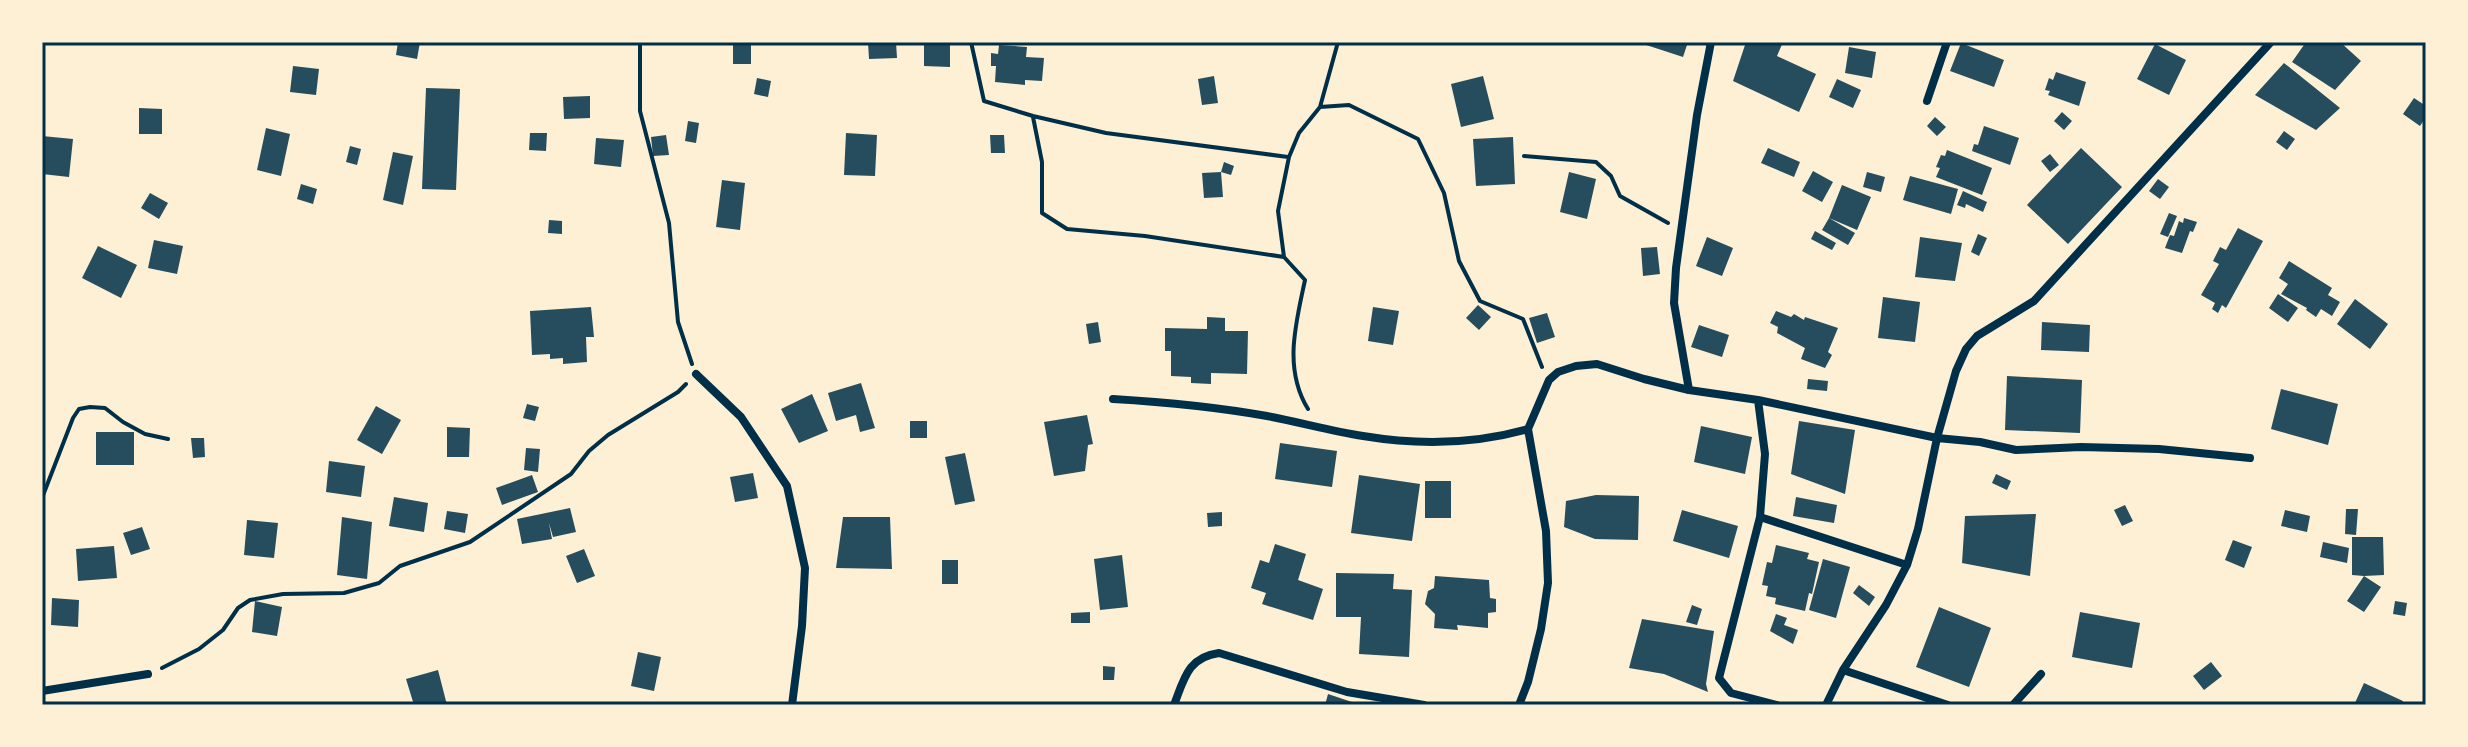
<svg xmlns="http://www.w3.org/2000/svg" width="2468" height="747" viewBox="0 0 2468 747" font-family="Raleway,sans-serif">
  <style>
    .building { fill: #264d5e }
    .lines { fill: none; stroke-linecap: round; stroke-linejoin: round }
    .path { stroke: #003049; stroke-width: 4 }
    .minor { stroke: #003049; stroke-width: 8 }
    .neatline { fill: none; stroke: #003049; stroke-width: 3 }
  </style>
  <rect width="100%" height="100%" fill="#fdf0d5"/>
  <path class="building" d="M398,42H420L417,59L396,55Z
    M733,42H751V64H733Z
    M868,42H896L897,58L869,59Z
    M924,42H950V67L924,66Z
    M1637,42H1688L1683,57Z
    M1746,42H1783L1777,56L1816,74L1799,112L1733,81Z
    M2306,42H2340L2361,61L2335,90L2292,62Z
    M1961,43L2004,60L1994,87L1950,71Z
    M2155,44L2186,60L2169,95L2137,79Z
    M999,45L1027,47L1026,57L1044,58L1042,81L1025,80V85L995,82L996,66H991V53L998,54Z
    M1849,47L1876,52L1872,78L1845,73Z
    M2284,63L2340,108L2316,130L2255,95Z
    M293,66L319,69L316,95L290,92Z
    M2056,72L2086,82L2079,106L2048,95L2050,91L2045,90L2049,78L2053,80Z
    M1214,76L1218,103L1202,105L1198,79Z
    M1483,76L1494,119L1461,127L1451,84Z
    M757,78L771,81L768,97L754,94Z
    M1837,79L1861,90L1853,108L1829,97Z
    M426,88L460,89L456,190L422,189Z
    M590,96V118L564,119L563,97Z
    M2414,98L2426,106V117L2420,126L2403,114Z
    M139,108L162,109V134H139Z
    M2062,112L2072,121L2064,130L2054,121Z
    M1935,117L1946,127L1937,136L1927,126Z
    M688,121L699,123L696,143L685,141Z
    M1984,126L2019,138L2010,165L1972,151L1974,144L1978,145Z
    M266,128L290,134L281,176L257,170Z
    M2284,131L2295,139L2287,150L2276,142Z
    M530,133H547L546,151L529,150Z
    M846,133L877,135L875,176L844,175Z
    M666,135L669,155L653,156L651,137Z
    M990,135H1004L1005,153H991Z
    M42,136L73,139L69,177L42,174Z
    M1513,137L1515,184L1476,186L1473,139Z
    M596,138L624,140L621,167L594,164Z
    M350,146L361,149L357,165L346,162Z
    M1768,148L1800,162L1794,177L1761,163Z
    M2081,148L2122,187L2068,244L2027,205Z
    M1947,150L1992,168L1982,195L1936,177L1940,168L1936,167L1941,155L1945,156Z
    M393,152L413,156L403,205L383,200Z
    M2050,154L2059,165L2050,172L2041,161Z
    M1224,162L1234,166L1231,175L1221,172L1223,197L1204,198L1202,173L1221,172Z
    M1813,171L1833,182L1822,202L1802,191Z
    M1569,172L1596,179L1587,219L1560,212Z
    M1867,172L1885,177L1881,192L1863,187Z
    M1910,176L1958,189L1951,214L1903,200Z
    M2158,179L2169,187L2160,199L2149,191Z
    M722,180L745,183L740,230L716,227Z
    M301,184L317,189L313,204L297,199Z
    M1842,185L1871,197L1857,230L1829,218Z
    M1963,191L1987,202L1983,212L1966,204L1965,208L1957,205Z
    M150,193L168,203L159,219L141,208Z
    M2169,213L2177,216L2168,237L2160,234Z
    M1829,218L1855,233L1848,245L1822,230Z
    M2184,218L2197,222L2193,232L2190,231L2182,253L2165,248L2170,235L2174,236L2179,221L2183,223Z
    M549,220L562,221V234L548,233Z
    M2238,228L2263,241L2226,308L2222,305L2218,313L2212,309L2215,303L2201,295L2219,264L2213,261L2220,247L2226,250Z
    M1815,231L1836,243L1832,250L1811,239Z
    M1978,234L1987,238L1979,256L1971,252Z
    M1707,237L1733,248L1722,276L1696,266Z
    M1920,237L1962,243L1955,281L1915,277Z
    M154,240L183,246L177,274L148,268Z
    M98,246L137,265L121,298L82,278Z
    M1657,247L1660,274L1643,276L1641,248Z
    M2289,261L2332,288L2328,295L2340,302L2332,316L2321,309L2316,317L2306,310L2307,308L2281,294L2288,284L2279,278Z
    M2278,294L2298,308L2288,322L2269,308Z
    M1883,297L1920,302L1915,342L1878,338Z
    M2355,299L2388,324L2370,349L2337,324Z
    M1478,305L1491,317L1479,330L1466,318Z
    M591,307L594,337H586L587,362L563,364V358L550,359V354L532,355L530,311Z
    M1373,307L1399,311L1393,345L1368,341Z
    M1776,311L1791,317L1794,314L1804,320L1805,317L1838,328L1828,352L1832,355L1825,368L1801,359L1805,348L1777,333L1778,327L1770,323Z
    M1547,313L1555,337L1537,343L1529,318Z
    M1207,317L1225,318V331H1248L1247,374L1211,373V384L1191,383V377L1171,376V351H1165V328L1207,329Z
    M1098,322L1101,342L1089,344L1086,324Z
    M2042,322L2090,325L2089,352L2041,350Z
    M1699,325L1729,335L1722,357L1691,347Z
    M2007,376L2082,380L2080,433L2005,430Z
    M1808,379L1828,381L1827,391L1807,389Z
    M861,383L875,428L860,432L856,415L836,421L828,393Z
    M2281,389L2338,404L2328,445L2271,429Z
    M812,394L828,431L799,443L781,409Z
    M527,404L539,407L535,421L523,418Z
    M376,406L401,420L382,454L357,440Z
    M1087,415L1093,444L1088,445L1085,471L1054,476L1044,422Z
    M910,421H927V438H910Z
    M1799,421L1855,430L1845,494L1791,474Z
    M1701,426L1752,437L1745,474L1694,462Z
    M447,427L470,428L469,457H447Z
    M96,432H134V465H96Z
    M191,438H204L205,457L193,458Z
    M1280,443L1337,451L1332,487L1275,479Z
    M526,448L540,449L538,472L524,470Z
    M965,453L975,501L955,505L945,457Z
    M329,461L365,466L361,497L326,492Z
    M753,473L758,498L735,502L730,477Z
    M1996,474L2011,481L2007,490L1992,483Z
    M532,475L538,492L502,505L496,488Z
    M1359,475L1420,484L1412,541L1351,533Z
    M1425,481H1451V518H1425Z
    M1596,495L1639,496L1638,540L1595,539L1564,527L1566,501Z
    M394,497L428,503L424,532L389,526Z
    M1796,497L1837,505L1834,523L1793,516Z
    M2125,505L2133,521L2122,526L2114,510Z
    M570,508L576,532L553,537L549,523L552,539L522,544L517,519Z
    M2346,509H2358L2356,535L2345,534Z
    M1682,510L1738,526L1729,558L1673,541Z
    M2285,510L2310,516L2307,532L2281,526Z
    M447,511L468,514L465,533L444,529Z
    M1222,512V526L1208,527L1207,513Z
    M2036,514L2030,576L1962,563L1965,516Z
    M342,517L372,522L367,579L337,575Z
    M843,517H890L892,569L836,568Z
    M247,520L278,523L274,558L244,555Z
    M142,527L150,549L131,555L123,533Z
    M2352,537H2383L2384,575L2364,576L2381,587L2364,612L2347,601L2364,576L2352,575Z
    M2233,540L2252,547L2244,568L2225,560Z
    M2323,542L2349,548L2347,563L2320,557Z
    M1275,544L1306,554L1298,580L1323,589L1313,620L1262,604L1266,593L1251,588L1260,560L1269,563Z
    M1776,545L1809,553L1807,559L1819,562L1812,594L1809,593L1805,611L1775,604L1776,598L1766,596L1768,586L1762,585L1767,562L1772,563Z
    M114,546L117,578L78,581L76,549Z
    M584,549L595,576L577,583L566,556Z
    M1122,555L1128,607L1100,610L1094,559Z
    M1823,559L1850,567L1836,618L1809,610Z
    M942,560H958V584H942Z
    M1336,573L1394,574L1393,589L1412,590L1409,657L1359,654L1361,617H1336Z
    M1435,576L1489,580L1490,598L1496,599V612L1488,613V628L1457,625L1458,630L1434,628L1435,614L1425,604L1428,591L1434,588Z
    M1859,585L1875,597L1869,606L1853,593Z
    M52,598L79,600L78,627L51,625Z
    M255,601L282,607L277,636L252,632Z
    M2395,601L2407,603L2405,616L2393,614Z
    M1692,605L1702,609L1697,625L1686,622Z
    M1939,607L1991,628L1969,687L1916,667Z
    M1090,612V623H1071V613Z
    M2080,612L2140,623L2132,668L2072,657Z
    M1776,614L1787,618L1784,625L1798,630L1793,644L1770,631Z
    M1642,619L1714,631L1706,684L1708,692L1664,674L1629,668Z
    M638,652L661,657L654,691L631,686Z
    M2211,662L2222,676L2204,690L2193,676Z
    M1103,666L1115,667L1114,680H1103Z
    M438,670L447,705H414L406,679Z
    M2364,683L2403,701L2402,705H2354Z
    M1328,694L1358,704V705H1325Z"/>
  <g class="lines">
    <path class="path" d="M640,42V111L669,223L678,322L692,364
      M971,42L984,101L1033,116L1106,133L1288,157
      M1320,107L1349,105L1418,139L1444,193L1459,261L1480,301L1523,319L1542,367
      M1033,117L1042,162V213L1067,229L1145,236L1284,257
      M1524,156L1596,162L1611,176L1620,196L1668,223
      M1308,409C1283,368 1296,323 1305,280L1284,257L1278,211L1289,157L1299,133L1320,107L1338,42
      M42,498L73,418L79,409L90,407L105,408L123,422L145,434L168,439
      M162,668L199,649L223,630L238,608L250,600L283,594L344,593L379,583L400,566L470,542L571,474L589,451L608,435L678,392L686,384"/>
    <path class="minor" d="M1927,101L1947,42
      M696,374L741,417L787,486L805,568L802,626L792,705
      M1689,390L1674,303L1676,268L1697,115L1711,42
      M1113,399C1164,402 1216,407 1267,416C1299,422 1331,431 1363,436C1417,445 1475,444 1528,429
      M1758,400L1765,454L1760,517L1907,565
      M1760,517L1719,678L1731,693L1777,705
      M1843,670L1948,705
      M42,691L148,674
      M1174,705C1184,679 1188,657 1219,653L1347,692L1424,705
      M1519,705L1528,682L1541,629L1548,583L1546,531L1528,429L1549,380L1558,372L1576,366L1597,364L1644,379L1689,390L1758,400L1937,438L1980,442L2016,450L2081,447L2159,449L2250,458
      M1826,705L1843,670L1886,605L1907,565L1918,529L1937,438L1956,371L1966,349L1977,336L2034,301L2271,42
      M2013,705L2041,674"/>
  </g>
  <rect width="2468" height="747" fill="none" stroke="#fdf0d5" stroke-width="88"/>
  <rect x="44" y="44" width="2380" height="659" class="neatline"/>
</svg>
